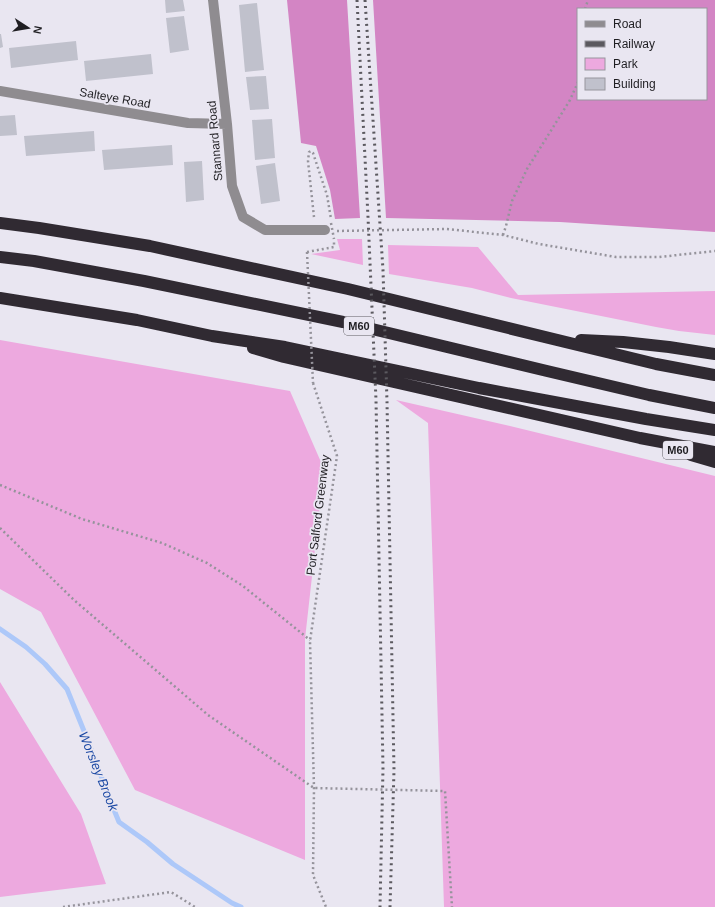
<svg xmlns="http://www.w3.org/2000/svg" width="715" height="907" viewBox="0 0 715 907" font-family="Arial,sans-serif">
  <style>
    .green { fill: #eda9df }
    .forest { fill: #d385c4; fill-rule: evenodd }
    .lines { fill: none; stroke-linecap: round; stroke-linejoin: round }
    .stream { stroke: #adc8f9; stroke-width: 5 }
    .building { fill: #c0c1cc }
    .path { stroke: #95939b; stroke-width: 2.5; stroke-dasharray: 2 3; stroke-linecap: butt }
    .minor { stroke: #8f8c90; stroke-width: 10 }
    .highway { stroke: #302a32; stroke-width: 12 }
    .rail { stroke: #5b595f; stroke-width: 3; stroke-dasharray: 2 4; stroke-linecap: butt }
    .path-bridge { stroke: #95939b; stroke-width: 2.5; stroke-dasharray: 2 3; stroke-linecap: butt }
    .labels { text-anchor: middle; stroke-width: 3.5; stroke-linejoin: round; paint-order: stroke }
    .shield { fill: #e9e6f1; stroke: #5c5a60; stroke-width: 1 }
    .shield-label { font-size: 11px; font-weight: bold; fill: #1f1e22 }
    .street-label { font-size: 12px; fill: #1f1e22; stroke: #e9e6f1 }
    .water-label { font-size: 13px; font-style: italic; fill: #1c49a4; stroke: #e9e6f1 }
  </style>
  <rect width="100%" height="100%" fill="#e9e6f1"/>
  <path class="green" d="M337,239H362L363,265L311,254L340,250Z
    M388,245L478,247L518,295L715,291V335L679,331L656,327L511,298L472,288L389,274Z
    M0,340L290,391L324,469L305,639V860L135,790L41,612L0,589Z
    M396,400L510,426L715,476V907H444L428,423Z
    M0,682L81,814L106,884L0,897Z"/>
  <path class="forest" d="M287,0H347L360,218L335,219L330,190L316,146L301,143Z
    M373,0H715V232L560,222L386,218ZM578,9H706V99H578Z"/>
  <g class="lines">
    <path class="stream" d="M0,629L26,647L45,664L67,689L86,736L112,805L119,822L147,842L173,864L232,903L241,907"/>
  </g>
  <path class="building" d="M165,0H183L185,11L166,13Z
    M257,3L264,70L245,72L239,5Z
    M184,16L189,50L170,53L166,18Z
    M0,34H1L3,47L0,48Z
    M76,41L78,60L11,68L9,48Z
    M151,54L153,74L86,81L84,61Z
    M266,76L269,109L250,110L246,77Z
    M15,115L17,135L0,136V116Z
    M272,119L275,158L255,160L252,120Z
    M94,131L95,151L26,156L24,136Z
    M172,145L173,165L104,170L102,150Z
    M202,161L204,200L186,202L184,162Z
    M275,163L280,201L261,204L256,166Z"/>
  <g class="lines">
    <path class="path" d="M585,9L588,0
      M314,217L308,161L309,152L311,151L313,153L327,195L331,219
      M337,231L447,229L503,235L539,244L616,257H659L715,251
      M503,235L506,226L512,201L527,169L570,100L578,82
      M307,252L334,247V240
      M313,383L337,456L310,641L314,788L313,875L326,907
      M0,485L82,519L162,543L207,563L243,586L310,640
      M0,528L74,600L208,715L314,788L445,791L452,907
      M63,907L171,892L195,907"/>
    <path class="minor" d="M213,0L227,124L232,186L243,217L265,230H325
      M0,91L188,123L227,124"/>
    <path class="highway" d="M0,223L39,228L150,246L348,289L656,364L715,375
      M0,257L34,261L144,281L343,322L547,371L649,395L715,408
      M0,298L137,320L212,336L285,347L479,388L646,419L715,430
      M581,340L623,342L669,347L715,354
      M253,348L284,357L640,438L715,452
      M691,455L715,462"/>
    <path class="rail" d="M357,0L368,217L376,400L383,768L380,907
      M365,0L383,270L387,402L394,770L390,907"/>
    <path class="path-bridge" d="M331,223L334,239
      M307,252L313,383"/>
  </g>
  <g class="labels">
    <g class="shield">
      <rect x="344" y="317" width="30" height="18" rx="3"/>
      <rect x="663" y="441" width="30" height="18" rx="3"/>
    </g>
    <g class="shield-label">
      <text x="359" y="330">M60</text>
      <text x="678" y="454">M60</text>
    </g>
    <g class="street-label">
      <text transform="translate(115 98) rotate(10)" y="4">Salteye Road</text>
      <text transform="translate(215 141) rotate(-95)" y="4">Stannard Road</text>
      <text transform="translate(318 515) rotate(-83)" y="4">Port Salford Greenway</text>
    </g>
    <g class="water-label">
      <text transform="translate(99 771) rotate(68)" y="5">Worsley Brook</text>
    </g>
  </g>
  <rect x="577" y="8" width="130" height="92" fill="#e9e6f1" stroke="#98969e"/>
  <rect x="585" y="21" width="20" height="6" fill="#8f8c90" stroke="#98969e"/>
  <text x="613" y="28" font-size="12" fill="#1f1e22">Road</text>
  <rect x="585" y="41" width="20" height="6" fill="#5b595f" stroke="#98969e"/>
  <text x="613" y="48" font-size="12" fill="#1f1e22">Railway</text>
  <rect x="585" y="58" width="20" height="12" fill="#eda9df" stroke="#98969e"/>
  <text x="613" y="68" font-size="12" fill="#1f1e22">Park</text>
  <rect x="585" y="78" width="20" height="12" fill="#c0c1cc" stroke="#98969e"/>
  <text x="613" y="88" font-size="12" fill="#1f1e22">Building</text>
  <g transform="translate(28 28) rotate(102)" stroke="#e9e6f1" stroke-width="3" paint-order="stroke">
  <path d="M0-3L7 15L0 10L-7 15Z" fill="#1f1e22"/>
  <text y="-6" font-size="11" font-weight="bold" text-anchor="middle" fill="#1f1e22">N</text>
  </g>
</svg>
